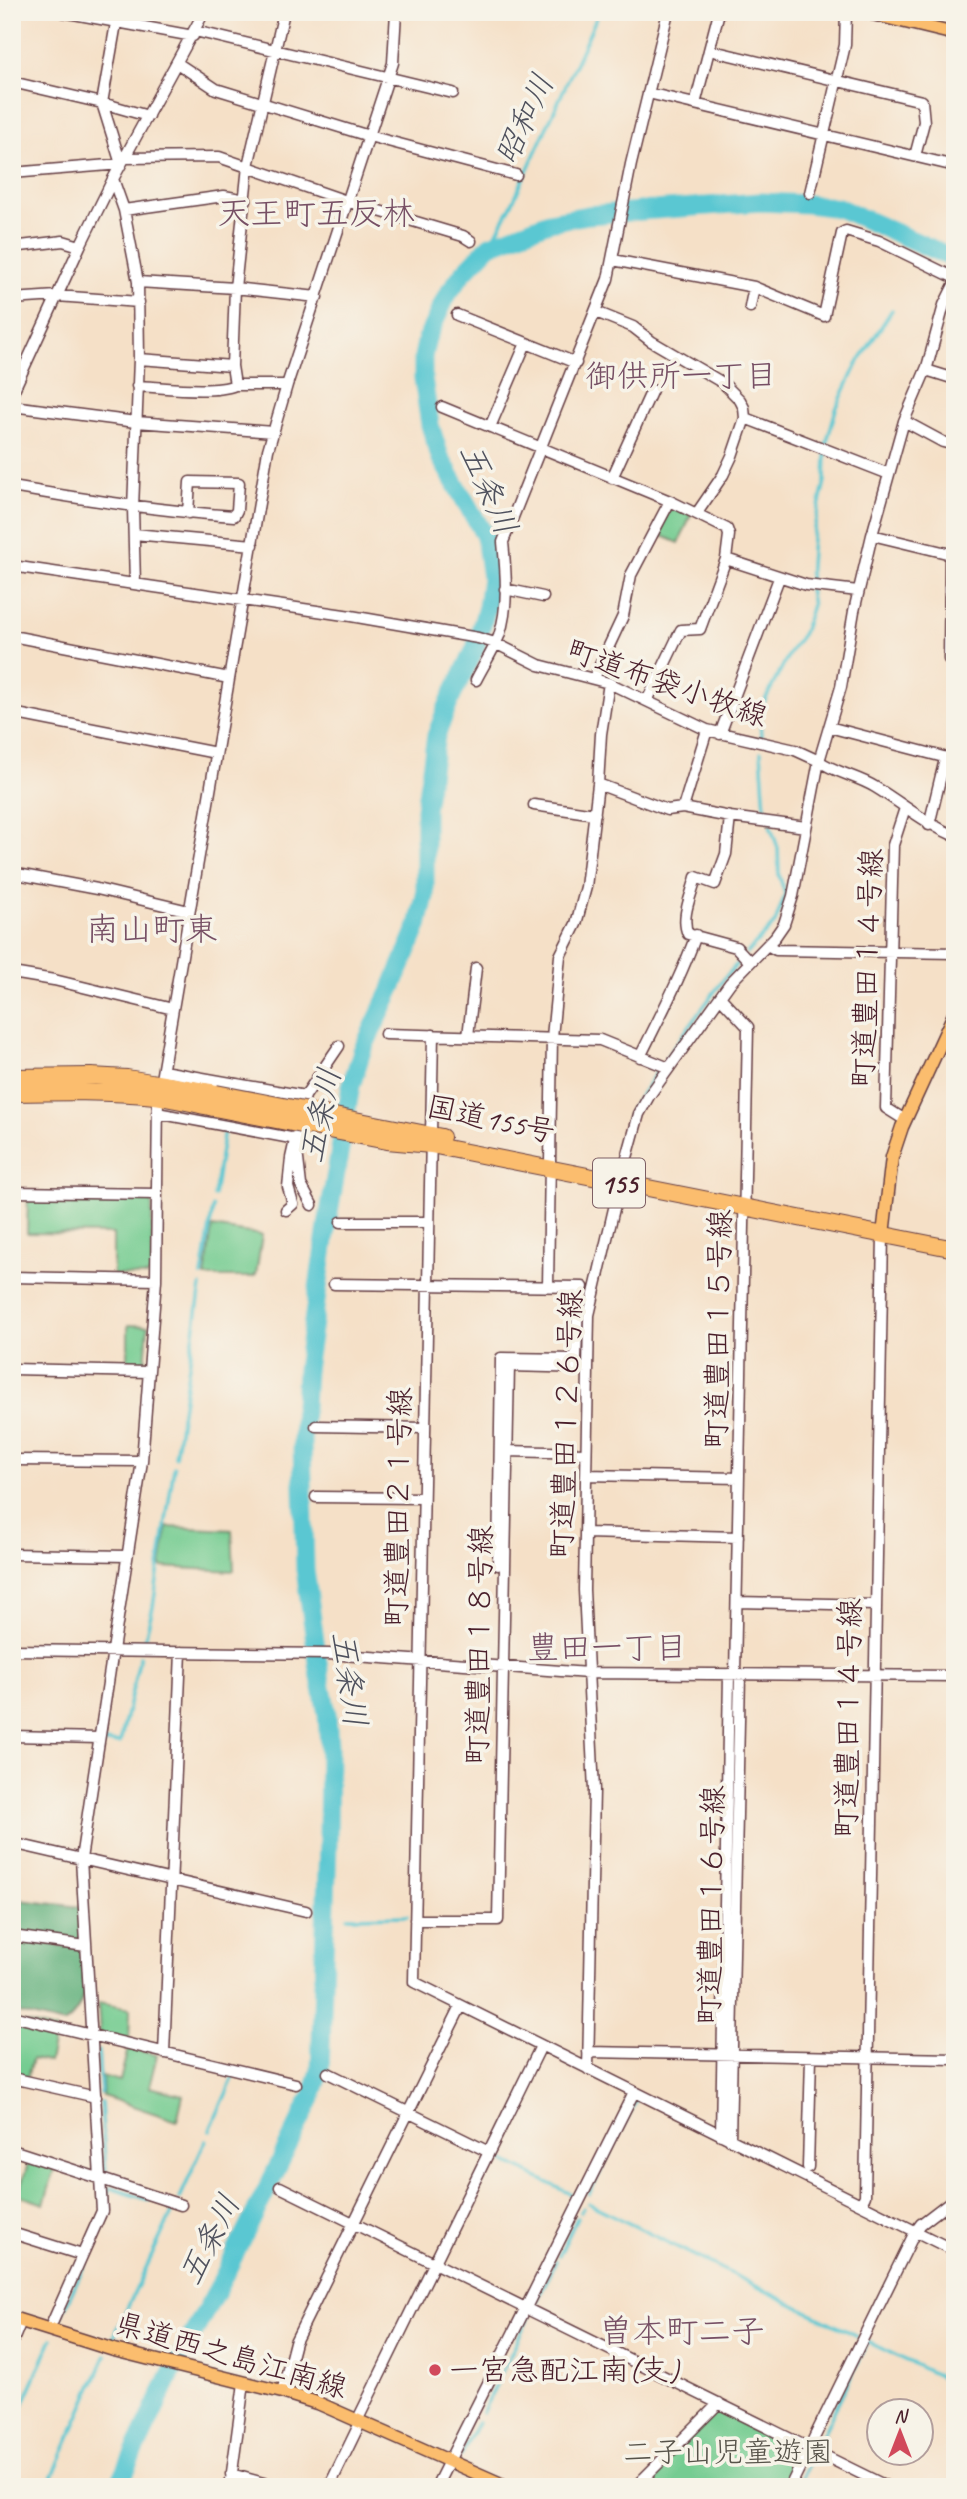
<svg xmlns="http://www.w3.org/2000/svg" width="967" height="2499" viewBox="0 0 967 2499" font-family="Caveat,'Klee One',sans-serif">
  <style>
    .green { fill: #75cc91; stroke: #60765e; stroke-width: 2 }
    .forest { fill: #60b07b; stroke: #556853; stroke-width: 2 }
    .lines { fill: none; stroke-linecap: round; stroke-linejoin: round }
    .stream { stroke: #5ac7d2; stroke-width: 3.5 }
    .river { stroke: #5ac7d2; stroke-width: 19 }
    .minor-casing { stroke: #643c42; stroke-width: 13 }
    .major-casing { stroke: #643c42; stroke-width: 15 }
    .highway-casing { stroke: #643c42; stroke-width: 18 }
    .minor { stroke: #fff; stroke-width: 10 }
    .major { stroke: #fbbd6e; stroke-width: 12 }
    .highway { stroke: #fbbd6e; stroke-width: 16 }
    .highway-bridge-casing { stroke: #643c42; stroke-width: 18; stroke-linecap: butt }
    .highway-bridge { stroke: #fbbd6e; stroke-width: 16 }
    .poi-dot { fill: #d1495b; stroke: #f7f3e8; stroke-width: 2.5 }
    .labels { text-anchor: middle; stroke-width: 7; stroke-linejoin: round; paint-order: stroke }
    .shield { fill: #f7f3e8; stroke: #7e5f64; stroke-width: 2 }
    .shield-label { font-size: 28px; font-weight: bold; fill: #4a1f2b }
    .street-label { font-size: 30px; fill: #4a1f2b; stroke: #f7f3e8 }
    .poi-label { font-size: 30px; fill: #4a1f2b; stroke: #f7f3e8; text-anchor: start }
    .park-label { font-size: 30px; fill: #57534a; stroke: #f7f3e8 }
    .water-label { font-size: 32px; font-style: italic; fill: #4f515d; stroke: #f7f3e8 }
    .neighbourhood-label { font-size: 32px; fill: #775065; stroke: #f7f3e8 }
    .quarter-label { font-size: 33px; fill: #775065; stroke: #f7f3e8 }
  </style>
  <rect width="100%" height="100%" fill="#f7f3e8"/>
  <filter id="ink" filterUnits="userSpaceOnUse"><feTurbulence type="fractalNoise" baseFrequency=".0143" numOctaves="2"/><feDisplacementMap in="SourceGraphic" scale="14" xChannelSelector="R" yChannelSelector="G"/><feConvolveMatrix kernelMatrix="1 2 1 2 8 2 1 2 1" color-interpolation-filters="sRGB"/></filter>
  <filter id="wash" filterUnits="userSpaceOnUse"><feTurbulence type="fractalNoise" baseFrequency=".00686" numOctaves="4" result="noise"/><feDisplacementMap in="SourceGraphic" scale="28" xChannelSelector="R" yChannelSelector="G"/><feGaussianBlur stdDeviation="1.57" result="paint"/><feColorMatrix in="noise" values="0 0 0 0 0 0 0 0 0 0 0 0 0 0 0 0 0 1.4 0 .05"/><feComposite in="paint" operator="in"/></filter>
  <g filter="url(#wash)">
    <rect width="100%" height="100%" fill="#f5e0c7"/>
    <path class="green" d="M672,507L691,515L679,543L655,533Z
      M28,1196L149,1197L152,1200V1272L147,1276L113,1275V1234L27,1233Z
      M212,1227L262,1235L256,1275L252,1277H205Z
      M128,1325L148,1326L145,1365L140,1368H128Z
      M167,1527L232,1530L234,1571L161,1567Z
      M98,2003L130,2009L129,2041L100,2034Z
      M12,2020L56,2030L49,2062L32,2059L27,2078L12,2075Z
      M128,2048L157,2055L149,2087L183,2095L177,2121L103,2096L102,2076L120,2081Z
      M29,2160L55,2169L44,2204L18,2195Z
      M721,2409L801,2449L802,2453L785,2487H642L718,2410Z"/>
    <path class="forest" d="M20,1900L80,1907L81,1939L78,1941L16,1934Z
      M16,1940L79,1948L82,1952C84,1979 90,2006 64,2024L14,2012L22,1977L12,1975Z"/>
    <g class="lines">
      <path class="stream" d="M490,245L511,206L599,12
        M826,445L836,409L856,366L892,310
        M809,580L812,537L825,481L826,454
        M761,738L760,718L762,706L791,650L803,633L812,605L809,589
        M761,752L765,809L767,817
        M747,953L775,923L785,894L779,875L778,848L770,825
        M666,1058L726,976L742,959
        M616,1162L632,1108L657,1071
        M214,1196L224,1129
        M202,1276L213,1207
        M175,1457L201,1286
        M143,1646L153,1607L174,1467
        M103,1745V1742L120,1743L140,1657
        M325,1915L331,1916
        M348,1917L407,1916
        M98,2051L101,2093
        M101,2103L106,2173
        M210,2130L234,2076
        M492,2155L573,2195
        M111,2188L149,2200
        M589,2194L637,2099
        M180,2198L206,2140
        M588,2203L857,2336
        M580,2212L583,2208
        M106,2216L108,2189
        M88,2256L104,2221
        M559,2256L577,2218
        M534,2307L556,2261
        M65,2308L87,2259
        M58,2322L63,2312
        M112,2341L174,2208L169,2207
        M501,2374L529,2316
        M482,2413L497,2383
        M12,2429L52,2339
        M819,2442L868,2342L955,2384
        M461,2456L478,2422
        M48,2487L106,2355
        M797,2487L812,2456"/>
      <path class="river" d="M118,2487L170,2376L218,2288L269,2185L313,2094L320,2071L328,1844L329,1746L327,1714L320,1677L305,1569L302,1442L306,1370L329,1213L351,1086L362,1051L392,988L418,926L425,896V809L436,736L449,702L475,649L487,607L491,578L485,536L440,457L430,425L423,378V357L427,338L447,295L463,273L490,245L549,222L588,215L760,202L808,204L839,208L955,259"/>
    </g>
  </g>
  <g filter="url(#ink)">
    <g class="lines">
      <g class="minor-casing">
        <path id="minor" d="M63,12L193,36
          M195,31L453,93
          M709,50L922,101L924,122L915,156
          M177,63L216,89L369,136L516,175
          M12,82L102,103L148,116
          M648,93L955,166
          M695,104L719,12
          M124,158L219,157L349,202L463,236L471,241
          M12,173L121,164L102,103L118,12
          M113,179L124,210L138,282L139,359L133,508L135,584
          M810,193L845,45L846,12
          M124,210L224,196L246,200
          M12,247L63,241L80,246
          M613,260L754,287L824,316L842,233L846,231L879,241L955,278
          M138,282L235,288L317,297
          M12,299L57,296L139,302
          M750,307L754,287
          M596,312L633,327L651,341L723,383L740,400L744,408L745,418L732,456L723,475L697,513
          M457,315L576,363
          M139,359L232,366
          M926,370L955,379
          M235,385L232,366L235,288L248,166L284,12
          M137,386C161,387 215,394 235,385H287
          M12,394L80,246L113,179L204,12
          M12,406L136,422L274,432
          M442,407L670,501
          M745,418L889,474
          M904,421L943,442L955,445
          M490,427L526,343
          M612,478L652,390
          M12,487C86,500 159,511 234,516L237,510L239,483L190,482L188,513
          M134,534L253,545
          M872,535L904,421L927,367L944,305L955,283
          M950,554L949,659L955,661
          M12,566L351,616L478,638L495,643L539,665L609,683L707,730L795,750L819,761L841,687L854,611L872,535L955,555
          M505,589L543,597
          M12,636L229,678
          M594,678L623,616L631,575L670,501L727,529L729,535L726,559
          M476,680C483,666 493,651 499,636C509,607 506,572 503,542L608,279L631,164L668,12
          M647,701L681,630L700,629L726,559L806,585L858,591
          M12,713L216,753
          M829,727L955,760
          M707,730L683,808L730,817L806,827
          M720,734L779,578
          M598,784L667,810L683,808
          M534,805L595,814
          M730,817L726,854L715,884L696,877C692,894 680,917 688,934L736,947L750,962
          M929,825L945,759
          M12,873L97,889L189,911
          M767,945L776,950L955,953
          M12,973L54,980L173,1009
          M720,997L748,1027L735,1674
          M385,1034L600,1040L669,1068
          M433,1035L414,1982L955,2251
          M468,1036L476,968
          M640,1057C660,1016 681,977 696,935
          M163,1071L305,1096
          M157,1113L296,1139
          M905,1120L886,1108L893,845L905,808
          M296,1142L301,1185L312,1205
          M12,1192L157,1194
          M286,1210L293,1204L288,1187L291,1158L305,1096L339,1046
          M341,1222H429
          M12,1277L156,1280
          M334,1284L583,1287
          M548,1286L552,1037L560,956L576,924L586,887L598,784L601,734L609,683
          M12,1369L148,1372
          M316,1426L424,1428
          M507,1451L586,1453
          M12,1460L142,1461
          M586,1475L739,1478
          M316,1497L423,1498
          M585,1533L738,1537
          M12,1554L127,1556
          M498,1565L501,1358L576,1359L578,1299L576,1296L578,1287
          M737,1602L875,1605
          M12,1650L329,1654L588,1673L955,1676
          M12,1736L99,1738
          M12,1843L306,1911
          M415,1920H498L509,1366L588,1368
          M12,1936L86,1946
          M12,2016L296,2084
          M588,2052L955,2059
          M164,2053L181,1652
          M588,2069L594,1790L584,1590L589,1315L620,1183L639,1114L649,1096L730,983L775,937L784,924L793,896L819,761C836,773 857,776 875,787C903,804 923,822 955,836
          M328,2073L489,2152
          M12,2078L96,2097
          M721,2135L729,1674
          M730,2140L740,1675
          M12,2150L181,2205
          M808,2167L811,2057
          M280,2187L888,2487
          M861,2204L865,2196L883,1235
          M12,2233L82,2255
          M49,2330L102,2211L81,1859L142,1461L156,1280L158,1097L268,450L287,385L393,63L396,12
          M12,2343L21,2321
          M282,2392L295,2342L461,2006
          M358,2419L541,2046
          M231,2474L278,2487
          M230,2487L244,2383
          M329,2487L361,2421
          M436,2487L634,2092
          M635,2487L719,2403
          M790,2487L915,2232L921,2224L955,2198"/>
      </g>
      <g class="major-casing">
        <path id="major" d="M864,12L955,34
          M883,1235L892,1157L902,1127L955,1012
          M12,2318L114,2350L282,2392L320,2404L508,2487"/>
      </g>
      <g class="highway-casing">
        <path id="highway" d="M12,1077L91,1076L127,1078L216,1093
          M12,1093C60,1092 108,1091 155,1096C175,1099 195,1104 214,1108
          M309,1111L442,1137
          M307,1126L387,1141L431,1145L955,1249"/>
      </g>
      <use href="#minor" class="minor"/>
      <use href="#major" class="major"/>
      <use href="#highway" class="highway"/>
      <g class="highway-bridge-casing">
        <path id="highway-bridge" d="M216,1093L309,1111
          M214,1108L307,1126"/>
      </g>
      <use href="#highway-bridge" class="highway-bridge"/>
    </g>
  </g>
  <circle class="poi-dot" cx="435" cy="2370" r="7"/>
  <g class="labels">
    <rect class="shield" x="593" y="1158.5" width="52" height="49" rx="5"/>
    <g class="shield-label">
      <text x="619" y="1193">155</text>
    </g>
    <g class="street-label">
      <text transform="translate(667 683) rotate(19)" y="10">町道布袋小牧線</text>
      <text transform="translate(867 968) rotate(-88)" y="10">町道豊田１４号線</text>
      <text transform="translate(491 1119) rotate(12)" y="10">国道155号</text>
      <text transform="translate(718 1329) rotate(-89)" y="10">町道豊田１５号線</text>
      <text transform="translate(566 1424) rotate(-88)" y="10">町道豊田１２６号線</text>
      <text transform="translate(398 1507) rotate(-89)" y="10">町道豊田２１号線</text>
      <text transform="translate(479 1645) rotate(-89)" y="10">町道豊田１８号線</text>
      <text transform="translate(848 1718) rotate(-89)" y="10">町道豊田１４号線</text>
      <text transform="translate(711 1905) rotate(-89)" y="10">町道豊田１６号線</text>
      <text transform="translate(231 2355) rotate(16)" y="10">県道西之島江南線</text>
    </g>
    <g class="poi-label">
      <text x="449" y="2380">一宮急配江南(支)</text>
    </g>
    <g class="park-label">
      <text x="728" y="2462">二子山児童遊園</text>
    </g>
    <g class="water-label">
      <text transform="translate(524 119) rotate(-65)" y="11">昭和川</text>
      <text transform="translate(489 489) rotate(66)" y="11">五条川</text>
      <text transform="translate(320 1115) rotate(-78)" y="11">五条川</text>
      <text transform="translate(350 1679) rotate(82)" y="11">五条川</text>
      <text transform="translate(209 2239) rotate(-63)" y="11">五条川</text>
    </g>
    <g class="neighbourhood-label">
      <text x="681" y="386">御供所一丁目</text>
      <text x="607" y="1658">豊田一丁目</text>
    </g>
    <g class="quarter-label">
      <text x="316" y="224">天王町五反林</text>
      <text x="152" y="940">南山町東</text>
      <text x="682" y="2342">曽本町二子</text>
    </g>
  </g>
  <rect width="967" height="2499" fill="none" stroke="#f7f3e8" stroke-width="42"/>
  <g transform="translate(900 2432)"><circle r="33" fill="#f7f3e8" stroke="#b29e9c" stroke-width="2"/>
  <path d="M0-5L12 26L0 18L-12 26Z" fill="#d1495b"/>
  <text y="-10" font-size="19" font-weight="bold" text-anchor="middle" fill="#4a1f2b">N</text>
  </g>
</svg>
